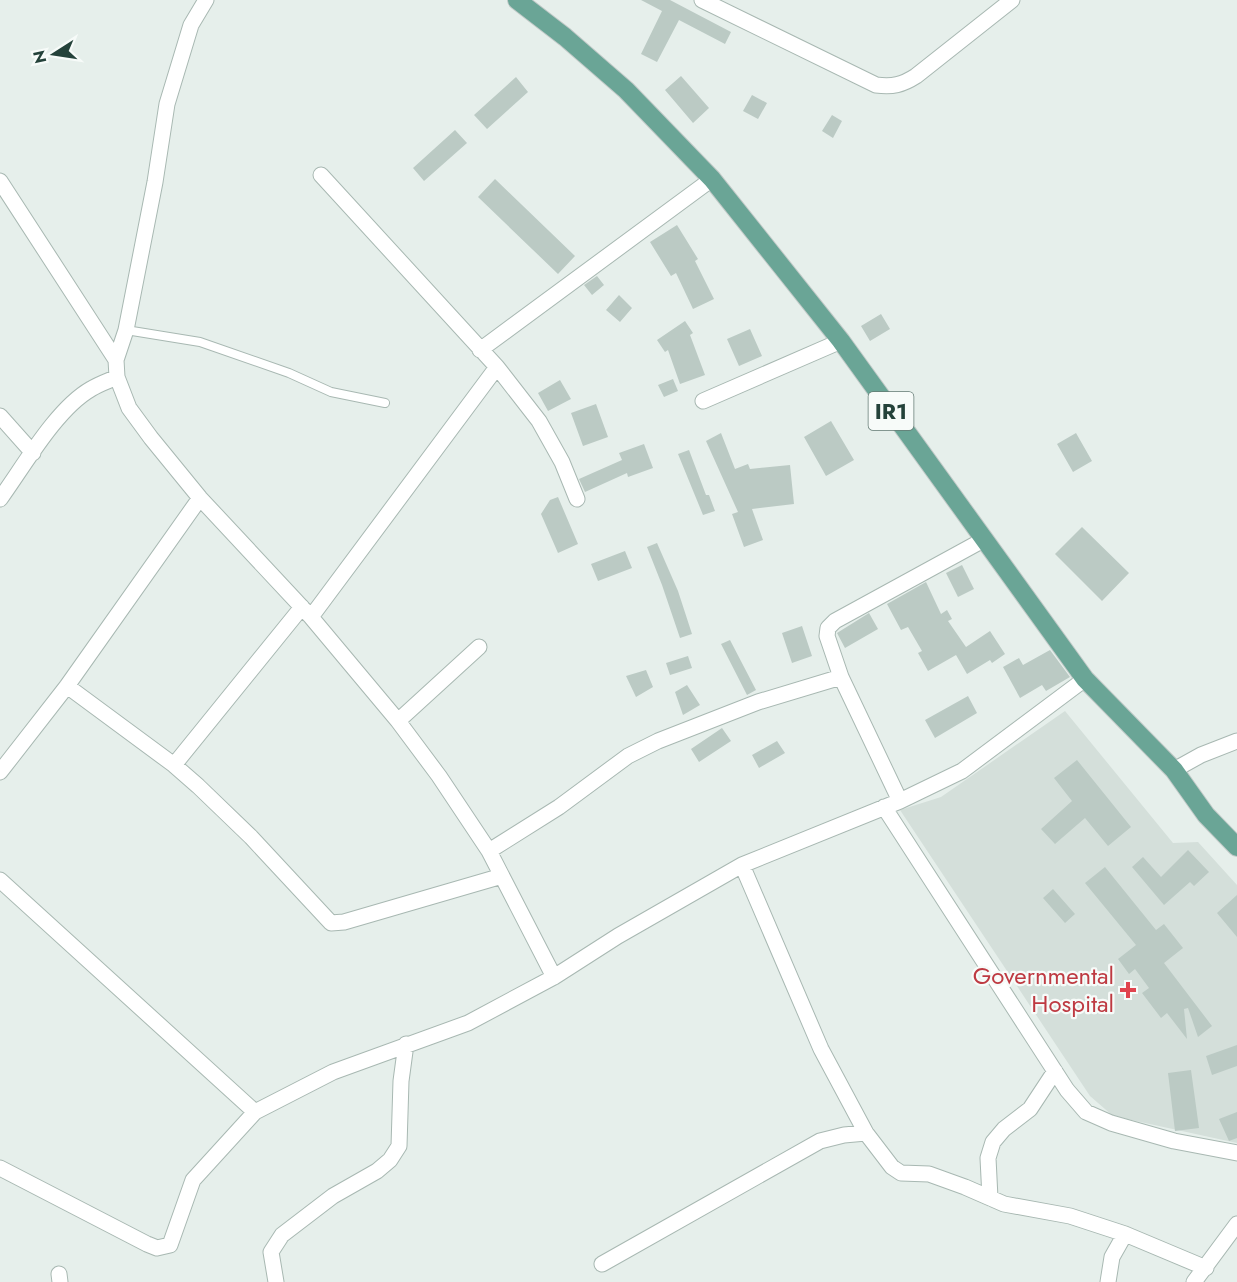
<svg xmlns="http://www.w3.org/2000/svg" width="1237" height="1282" viewBox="0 0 1237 1282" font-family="Jost,sans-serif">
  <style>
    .built { fill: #d4dfda }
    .building { fill: #bbcac4 }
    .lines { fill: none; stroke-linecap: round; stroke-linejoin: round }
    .service-casing { stroke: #a8b8b2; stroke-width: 10 }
    .minor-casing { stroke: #a8b8b2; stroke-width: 17 }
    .primary-casing { stroke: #c2cac8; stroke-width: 20 }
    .service { stroke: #fff; stroke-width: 8 }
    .minor { stroke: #fff; stroke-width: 15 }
    .primary { stroke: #6aa596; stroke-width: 18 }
    .health-dot { fill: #e0444e; stroke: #f7fbf9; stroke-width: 2 }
    .labels { text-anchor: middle; stroke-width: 4.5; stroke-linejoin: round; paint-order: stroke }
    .shield { fill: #f7fbf9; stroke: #637a73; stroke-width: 1.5 }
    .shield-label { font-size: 22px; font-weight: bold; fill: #24423a }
    .health-label { font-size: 24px; fill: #be3a42; stroke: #f7fbf9; text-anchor: end }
  </style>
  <rect width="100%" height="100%" fill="#e6efeb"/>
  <path class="built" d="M1065,711L1173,843L1198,842L1237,885V1143L1113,1116L1090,1096L900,810L941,797Z"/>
  <path class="building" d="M641,0H670L731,32L725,44L679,20L657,62L641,54L662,11Z
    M681,76L709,108L693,123L665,90Z
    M516,77L528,92L487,129L474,115Z
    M752,95L767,103L758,119L743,111Z
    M832,115L842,121L833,138L822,131Z
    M455,130L467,143L424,181L413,168Z
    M495,179L575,256L558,274L478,197Z
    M677,225L698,259L695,261L714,299L693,309L676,273L671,276L650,242Z
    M597,276L604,285L592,295L584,285Z
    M619,295L632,308L620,322L606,310Z
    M881,314L890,329L870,341L861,326Z
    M685,321L693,333L690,335L705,375L680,384L668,350L665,352L657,340Z
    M750,329L762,356L739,366L727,339Z
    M673,379L678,391L664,397L658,385Z
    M560,380L571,399L548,411L538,393Z
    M596,404L608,437L583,446L571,413Z
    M831,421L854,460L826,476L804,437Z
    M721,433L735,469L748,464L750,469L790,465L794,504L752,509L763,540L744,547L732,514L738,512L706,441Z
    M1076,433L1092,461L1073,472L1057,444Z
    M644,444L653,468L628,477L627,473L585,492L579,479L622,460L619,453Z
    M689,450L706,495H709L715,511L703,515L678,454Z
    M558,497L578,544L558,553L541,514L550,500Z
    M1082,527L1129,573L1102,601L1055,554Z
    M657,543L678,591L692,634L680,638L662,585L647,547Z
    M625,551L632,568L598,581L591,564Z
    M962,565L974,589L958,597L946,573Z
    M926,582L941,614L947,610L952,619L948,621L966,647L990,631L1005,654L992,663L990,660L967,674L956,655L928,671L918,653L922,651L908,627L901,630L887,604Z
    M869,613L878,629L845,648L837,633Z
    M802,626L812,656L792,663L782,633Z
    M730,640L756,690L747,695L721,644Z
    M1050,650L1070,677L1046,691L1042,685L1020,698L1003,667L1019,658L1023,665Z
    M688,656L692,668L670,675L666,663Z
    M646,670L653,687L636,697L626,676Z
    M687,685L700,705L683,715L675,692Z
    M968,696L977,713L935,738L925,720Z
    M722,728L731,741L699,762L691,749Z
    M777,741L785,753L759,768L752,755Z
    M1077,760L1131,827L1108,846L1085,818L1055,844L1041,829L1072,801L1054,778Z
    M1188,850L1209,872L1194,886L1190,882L1164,905L1132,867L1143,857L1161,877Z
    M1105,867L1156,930L1164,924L1183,948L1164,963L1212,1026L1198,1037L1188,1008L1184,1009L1187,1039L1167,1013L1161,1018L1142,993L1149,988L1135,969L1129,974L1118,959L1136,945L1085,883Z
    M1053,889L1075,914L1065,923L1043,898Z
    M1237,895V937L1217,913Z
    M1237,1045V1066L1212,1075L1206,1056Z
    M1191,1070L1199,1128L1175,1131L1168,1073Z
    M1237,1112V1138L1229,1141L1219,1119Z"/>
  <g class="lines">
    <g class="service-casing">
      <path id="service" d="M126,330L200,342L289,373L331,392L385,403"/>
    </g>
    <g class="minor-casing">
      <path id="minor" d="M206,0L191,25L167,104L155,182L126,330L116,360L117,377L129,408L151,438L200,498L311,617L398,721L439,776L489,851L554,977
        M702,0L876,85C893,87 902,85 916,76L1012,0
        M321,175L497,367L539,421L562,462L577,499
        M0,181L116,360
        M480,350L712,179
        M703,401L841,341
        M0,416L33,453
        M0,499C24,466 56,409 91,389C99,384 108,381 117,377
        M311,617L497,367
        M67,686L174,765L198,786L251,837L331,923L344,922L502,876
        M398,721L479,647
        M174,765L302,607
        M1174,770L1201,755L1237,741
        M0,772L67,686L200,498
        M900,801L841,677L827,636L828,628L835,621L985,539
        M884,807L1067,1090L1086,1112L1111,1123L1174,1141L1237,1153
        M489,851L559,807L628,756L658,741L758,702L841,677
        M742,865L821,1049L866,1133L892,1167L901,1173L929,1174L965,1187L1004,1204L1070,1216L1125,1234L1206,1268
        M0,880L255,1112
        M0,1168L147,1244L157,1248L170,1245L193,1180L255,1112L333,1072L468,1023L554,977L618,936L742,865L900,801L962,771L1085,679
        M990,1198L988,1158L993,1142L1004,1129L1030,1109L1055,1071
        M602,1264L820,1141L844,1135L866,1133
        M59,1274L60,1282
        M276,1282L271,1252L282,1235L333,1196L377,1171L390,1160L399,1146L401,1081L406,1044
        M1108,1282L1112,1257L1125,1234
        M1194,1282L1237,1224"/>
    </g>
    <g class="primary-casing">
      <path id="primary" d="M517,0L565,37L626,90L712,179L841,341L1085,679L1174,770L1206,815L1237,847"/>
    </g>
    <use href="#service" class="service"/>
    <use href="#minor" class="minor"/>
    <use href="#primary" class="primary"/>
  </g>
  <path class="health-dot" d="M1125 981h6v6h6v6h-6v6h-6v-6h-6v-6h6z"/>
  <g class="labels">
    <rect class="shield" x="868.5" y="392" width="45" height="38" rx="4.5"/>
    <g class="shield-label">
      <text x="891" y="419">IR1</text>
    </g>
    <g class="health-label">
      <text x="1114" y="984">Governmental<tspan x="1114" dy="28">Hospital</tspan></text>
    </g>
  </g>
  <g transform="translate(54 54) rotate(258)" stroke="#f7fbf9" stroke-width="4.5" paint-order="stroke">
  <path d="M0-4.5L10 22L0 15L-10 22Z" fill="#24423a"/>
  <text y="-9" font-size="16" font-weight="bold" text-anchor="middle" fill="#24423a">N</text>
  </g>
</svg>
